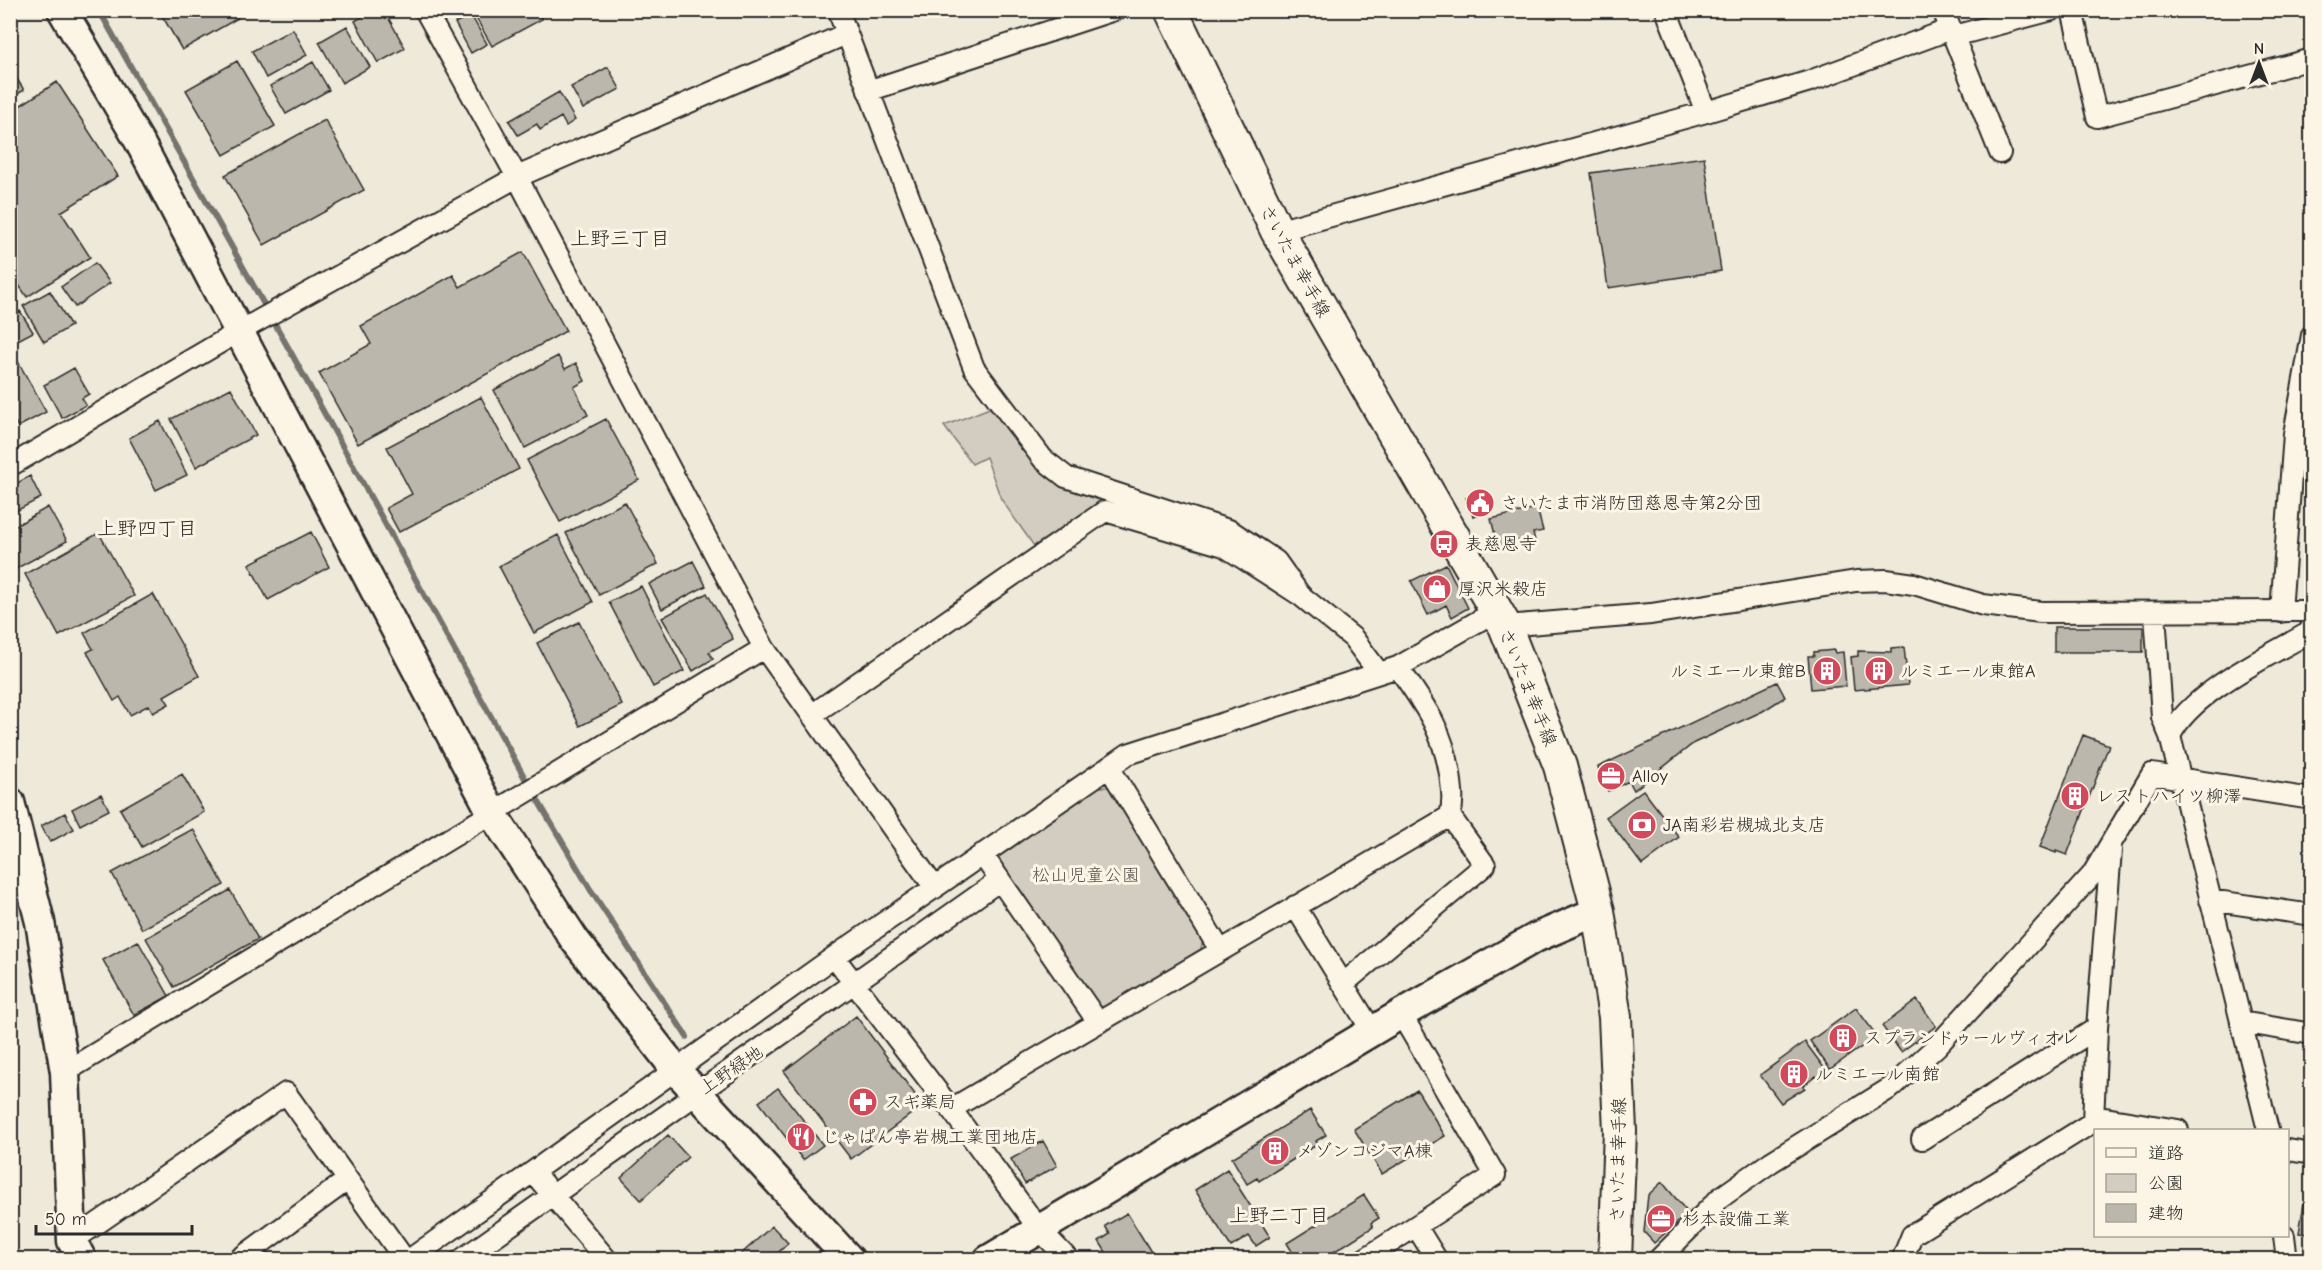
<svg xmlns="http://www.w3.org/2000/svg" width="2322" height="1270" viewBox="0 0 2322 1270" font-family="'Comic Neue','Klee One',sans-serif">
  <style>
    .green { fill: #d2cdc0; stroke: #7e7c76; stroke-width: 1.5 }
    .lines { fill: none; stroke-linecap: round; stroke-linejoin: round }
    .stream { stroke: #75736d; stroke-width: 6 }
    .building { fill: #bcb7ac; stroke: #2b2b2b; stroke-width: 1.5 }
    .street-casing { stroke: #2b2b2b; stroke-width: 24 }
    .secondary-casing { stroke: #2b2b2b; stroke-width: 33 }
    .primary-casing { stroke: #2b2b2b; stroke-width: 36 }
    .street { stroke: #fcf5e5; stroke-width: 20 }
    .secondary { stroke: #fcf5e5; stroke-width: 28 }
    .primary { stroke: #fcf5e5; stroke-width: 32 }
    .labels { text-anchor: middle; stroke-width: 6; stroke-linejoin: round; paint-order: stroke }
    .street-label { font-size: 18px; fill: #2b2b2b; stroke: #fcf5e5 }
    .poi-label { font-size: 18px; fill: #2b2b2b; stroke: #fcf5e5; text-anchor: start }
    .park-label { font-size: 18px; fill: #555450; stroke: #fcf5e5 }
    .neighbourhood-label { font-size: 20px; fill: #2b2b2b; stroke: #fcf5e5 }
  </style>
  <rect width="100%" height="100%" fill="#efe9da"/>
  <filter id="ink" filterUnits="userSpaceOnUse"><feTurbulence type="fractalNoise" baseFrequency=".0167" numOctaves="2"/><feDisplacementMap in="SourceGraphic" scale="12" xChannelSelector="R" yChannelSelector="G"/><feConvolveMatrix kernelMatrix="1 2 1 2 8 2 1 2 1" color-interpolation-filters="sRGB"/></filter>
  <g filter="url(#ink)">
    <path class="green" d="M992,407L1029,456L1057,484L1106,502L1034,546L1001,499L986,457L972,464L944,426Z
      M1096,787H1109L1203,939L1201,949L1109,1007H1097L1000,868L998,857Z"/>
    <g class="lines">
      <path class="stream" d="M99,10L289,349L527,782L590,889L687,1037"/>
    </g>
    <path class="building" d="M233,10L238,18L182,50L160,12Z
      M373,10H384L405,48L378,63L355,21Z
      M537,10L542,19L492,46L472,11Z
      M471,15L487,44L471,53L455,23Z
      M347,26L370,67L342,83L319,42Z
      M293,29L307,55L266,78L252,51Z
      M237,61L275,126L224,155L186,90Z
      M313,62L329,90L286,114L270,86Z
      M608,67L620,89L583,109L571,87Z
      M10,68L24,90L10,99Z
      M57,82L118,176L61,212L90,257L27,297L10,272V112Z
      M559,92L575,120L566,126L561,117L540,130L537,124L518,135L509,121Z
      M325,120L364,190L264,245L225,175Z
      M1704,157L1721,271L1608,288L1591,173Z
      M523,252L566,331L358,444L319,373L371,344L361,326L453,275L460,287Z
      M95,263L110,283L75,307L61,287Z
      M50,291L71,326L44,342L23,306Z
      M20,311L33,332L16,341L10,331V316Z
      M10,347L46,412L18,427L10,413Z
      M558,356L565,369L576,363L585,381L574,387L588,415L525,448L494,390Z
      M74,368L89,394L82,398L86,405L62,418L44,385Z
      M231,388L256,435L196,467L171,419Z
      M481,397L519,469L399,532L386,508L412,494L387,447Z
      M606,419L639,480L560,522L527,460Z
      M160,421L187,475L156,490L129,438Z
      M30,476L41,498L10,514V487Z
      M1487,492L1492,511L1473,516L1466,498Z
      M625,502L658,564L599,595L566,533Z
      M48,507L67,541L10,572V529Z
      M1537,508L1543,531L1533,533L1535,541L1521,545L1520,541L1498,546L1491,519Z
      M311,532L329,567L268,600L249,564Z
      M99,533L134,596L59,636L25,574Z
      M558,535L593,602L534,633L499,566Z
      M693,561L706,586L662,609L649,584Z
      M1446,564L1468,608L1452,617L1446,605L1428,615L1411,581Z
      M641,586L684,671L653,687L609,602Z
      M707,593L733,639L709,652L713,659L693,671L662,618Z
      M153,594L199,676L164,696L169,704L153,713L149,705L130,715L120,697L114,701L87,652L93,649L84,633Z
      M579,622L622,705L580,726L537,643Z
      M2054,627H2143V652H2054Z
      M1904,647L1908,685L1854,690L1851,657L1858,656V651L1891,652V648Z
      M1834,650L1835,653L1843,652L1846,686L1811,689L1808,656H1814V652Z
      M1777,682L1785,697L1763,711L1694,743L1634,790L1629,781L1608,791L1598,767Z
      M2083,735L2109,745L2067,855L2056,851V853L2040,847Z
      M182,774L204,812L142,847L120,809Z
      M1643,790L1679,837L1642,865L1606,817Z
      M101,794L109,810L80,825L72,809Z
      M65,813L74,829L50,842L41,826Z
      M193,829L224,885L142,929L112,873Z
      M230,890L258,939L174,987L146,938Z
      M138,941L169,996L134,1015L103,960Z
      M1917,1000L1936,1026L1901,1052L1882,1026Z
      M1856,1008L1877,1036L1830,1069L1810,1041Z
      M856,1016L923,1105L851,1159L784,1071Z
      M1805,1042L1828,1073L1819,1080L1816,1076L1803,1086L1805,1088L1781,1103L1760,1075Z
      M778,1088L823,1145L803,1160L759,1102Z
      M1417,1090L1445,1136L1382,1174L1354,1129Z
      M1310,1110L1326,1135L1316,1141L1318,1144L1259,1181L1257,1178L1247,1184L1232,1158Z
      M668,1135L688,1157L641,1200L621,1178Z
      M1043,1141L1057,1166L1025,1184L1011,1159Z
      M1227,1169L1270,1237L1256,1246L1249,1236L1231,1247L1195,1190Z
      M1662,1182L1688,1213L1654,1243L1644,1232L1648,1195Z
      M1364,1195L1379,1218L1371,1223L1373,1227L1321,1260H1297L1287,1243Z
      M2304,1203L2312,1204V1234L2299,1233Z
      M1127,1213L1156,1260H1111L1099,1241L1110,1234L1105,1226Z
      M772,1226L788,1243L771,1260H742L739,1256Z"/>
    <g class="lines">
      <g class="street-casing">
        <path id="street" d="M425,10L517,177L764,648L935,888
          M838,10L974,368L1043,459L1066,477L1231,531L1276,561L1300,595
          M1666,10L1706,112
          M1943,10L2000,153
          M2072,10L2097,117L2312,59
          M1954,36L2052,10
          M868,91L1114,10
          M1277,231L1706,112L1810,81L1951,29
          M10,466L238,332L517,177L846,34
          M2281,612L2294,434L2312,335
          M2155,613L2162,717L2170,736
          M1505,626L1651,614L1856,581L1886,580L1914,584L1983,605L2041,612L2312,611
          M813,714L1105,511L1224,546L1300,595L1353,638L1379,673
          M1109,767L1220,950
          M982,854L1098,1022
          M2210,900L2312,915
          M1295,906L1372,1031
          M834,957L951,1109L1039,1229L1069,1260
          M1343,984L1485,865L1450,816
          M2241,1022L2312,1034
          M65,1072L764,648
          M951,1109L1450,816C1454,801 1452,789 1450,774C1442,727 1424,705 1398,667
          M2093,1122L2097,1028L2111,850
          M2268,1130L2170,736C2190,693 2267,657 2308,633L2312,627
          M1922,1139L2097,1028
          M2288,1150L2312,1154
          M533,1172L607,1260
          M1416,1226L1437,1260
          M2284,1236L2287,1260
          M72,1241L286,1093L405,1260
          M238,1260L346,1181
          M409,1260L834,957L1128,754L1398,667L1496,611
          M461,1260L1000,880
          M1363,1260L1495,1175L1401,1014
          M1658,1260L1720,1198L1771,1162L1892,1087L1937,1046L2092,875L2152,774L2312,799
          M1902,1260L1912,1235L2093,1122L2105,1118L2178,1130"/>
      </g>
      <g class="secondary-casing">
        <path id="secondary" d="M62,10L139,141L492,813L574,939L676,1070L850,1260
          M10,802L40,922L65,1072L72,1241L82,1260
          M988,1260L1401,1014L1535,938L1598,911"/>
      </g>
      <g class="primary-casing">
        <path id="primary" d="M1171,10L1277,231L1505,626L1560,766L1598,911L1615,1017L1620,1131L1615,1260"/>
      </g>
      <use href="#street" class="street"/>
      <use href="#secondary" class="secondary"/>
      <use href="#primary" class="primary"/>
    </g>
  </g>
  <defs>
    <g id="civic-disc" transform="scale(1.5)"><circle r="9.5" fill="#d1495b" stroke="#fcf5e5"/><path d="M-.6-6.5H3V-4.5H.6V-3L4-1V1h2V6H-6V1h2V-1L-.6-3ZM-1.2 2.5V6h2.4V2.5Z" fill="#fff"/></g>
    <g id="bus-disc" transform="scale(1.5)"><circle r="9.5" fill="#d1495b" stroke="#fcf5e5"/><path d="M-5-6H5V4H4V6H2V4H-2V6H-4V4H-5ZM-3.5-4V0h7V-4ZM-3.5 1.2v1.5H-2V1.2ZM2 1.2v1.5H3.5V1.2Z" fill="#fff"/></g>
    <g id="shop-disc" transform="scale(1.5)"><circle r="9.5" fill="#d1495b" stroke="#fcf5e5"/><path d="M-5-2.5h2.3a2.7 3.5 0 0 1 5.4 0H5L5.5 6h-11ZM-1.5-2.5h3a1.5 2.3 0 0 0-3 0Z" fill="#fff"/></g>
    <g id="building-disc" transform="scale(1.5)"><circle r="9.5" fill="#d1495b" stroke="#fcf5e5"/><path d="M-4-6H4V6H1V3H-1V6H-4ZM-2.5-4.3h1.7v1.8h-1.7ZM.8-4.3h1.7v1.8H.8ZM-2.5-1h1.7V.8h-1.7ZM.8-1h1.7V.8H.8Z" fill="#fff"/></g>
    <g id="office-disc" transform="scale(1.5)"><circle r="9.5" fill="#d1495b" stroke="#fcf5e5"/><path d="M-6-3h4V-5.5h4V-3h4V5H-6ZM-1-4.5V-3h2v-1.5ZM-6 0V1H6V0Z" fill="#fff"/></g>
    <g id="bank-disc" transform="scale(1.5)"><circle r="9.5" fill="#d1495b" stroke="#fcf5e5"/><path d="M-6-4H6V4H-6ZM0-2.3a2.3 2.3 0 1 0 0 4.6a2.3 2.3 0 1 0 0-4.6Z" fill="#fff"/></g>
    <g id="pharmacy-disc" transform="scale(1.5)"><circle r="9.5" fill="#d1495b" stroke="#fcf5e5"/><path d="M-2-6h4v4h4v4h-4v4h-4v-4h-4v-4h4Z" fill="#fff"/></g>
    <g id="restaurant-disc" transform="scale(1.5)"><circle r="9.5" fill="#d1495b" stroke="#fcf5e5"/><path d="M-5-6h1v4h1v-4h1v4h1v-4h1v5L-1.5 .5V6h-2V.5L-5-1ZM5-6V6H3V1.5H1.5Q1.5-4 5-6Z" fill="#fff"/></g>
  </defs>
  <g fill-rule="evenodd">
    <use href="#civic-disc" x="1480" y="503"/>
    <use href="#bus-disc" x="1444" y="544"/>
    <use href="#shop-disc" x="1437" y="589"/>
    <use href="#building-disc" x="1827" y="671"/>
    <use href="#building-disc" x="1879" y="671"/>
    <use href="#office-disc" x="1611" y="776"/>
    <use href="#building-disc" x="2075" y="796"/>
    <use href="#bank-disc" x="1642" y="825"/>
    <use href="#building-disc" x="1843" y="1038"/>
    <use href="#building-disc" x="1794" y="1074"/>
    <use href="#pharmacy-disc" x="863" y="1102"/>
    <use href="#restaurant-disc" x="801" y="1137"/>
    <use href="#building-disc" x="1275" y="1151"/>
    <use href="#office-disc" x="1661" y="1219"/>
  </g>
  <g class="labels">
    <g class="street-label">
      <text transform="translate(1295 261) rotate(61)" y="6">さいたま幸手線</text>
      <text transform="translate(1528 687) rotate(68)" y="6">さいたま幸手線</text>
      <text transform="translate(731 1070) rotate(-34)" y="6">上野緑地</text>
      <text transform="translate(1618 1160) rotate(-89)" y="6">さいたま幸手線</text>
    </g>
    <g class="poi-label">
      <text x="1501" y="509">さいたま市消防団慈恩寺第2分団</text>
      <text x="1465" y="550">表慈恩寺</text>
      <text x="1458" y="595">厚沢米穀店</text>
      <text x="1806" y="677" text-anchor="end">ルミエール東館B</text>
      <text x="1900" y="677">ルミエール東館A</text>
      <text x="1632" y="782">Alloy</text>
      <text x="2096" y="802">レストハイツ柳澤</text>
      <text x="1663" y="831">JA南彩岩槻城北支店</text>
      <text x="1864" y="1044">スプランドゥールヴィオレ</text>
      <text x="1815" y="1080">ルミエール南館</text>
      <text x="884" y="1108">スギ薬局</text>
      <text x="822" y="1143">じゃぱん亭岩槻工業団地店</text>
      <text x="1296" y="1157">メゾンコジマA棟</text>
      <text x="1682" y="1225">杉本設備工業</text>
    </g>
    <g class="park-label">
      <text x="1086" y="881">松山児童公園</text>
    </g>
    <g class="neighbourhood-label">
      <text x="620" y="245">上野三丁目</text>
      <text x="147" y="535">上野四丁目</text>
      <text x="1279" y="1222">上野二丁目</text>
    </g>
  </g>
  <rect width="2322" height="1270" fill="none" stroke="#fcf5e5" stroke-width="36"/>
  <rect x="18" y="18" width="2286" height="1234" fill="none" stroke="#2b2b2b" stroke-width="2" filter="url(#ink)"/>
  <rect x="2094" y="1129" width="195" height="108" fill="#fcf5e5" stroke="#a8a49b" stroke-width="1.5"/>
  <rect x="2106" y="1148" width="30" height="9" fill="#fcf5e5" stroke="#a8a49b" stroke-width="1.5"/>
  <text x="2148" y="1159" font-size="18" fill="#2b2b2b">道路</text>
  <rect x="2106" y="1174" width="30" height="18" fill="#d2cdc0" stroke="#a8a49b" stroke-width="1.5"/>
  <text x="2148" y="1189" font-size="18" fill="#2b2b2b">公園</text>
  <rect x="2106" y="1204" width="30" height="18" fill="#bcb7ac" stroke="#a8a49b" stroke-width="1.5"/>
  <text x="2148" y="1219" font-size="18" fill="#2b2b2b">建物</text>
  <g transform="translate(2259 63)" stroke="#fcf5e5" stroke-width="4.5" paint-order="stroke">
  <path d="M0-4.5L10 22L0 15L-10 22Z" fill="#2b2b2b"/>
  <text y="-9" font-size="16" font-weight="bold" text-anchor="middle" fill="#2b2b2b">N</text>
  </g>
  <path d="M36 1225v9h156v-9" fill="none" stroke="#2b2b2b" stroke-width="3"/>
  <text x="45" y="1225" font-size="18" fill="#2b2b2b" stroke="#fcf5e5" stroke-width="4.5" paint-order="stroke">50 m</text>
</svg>
